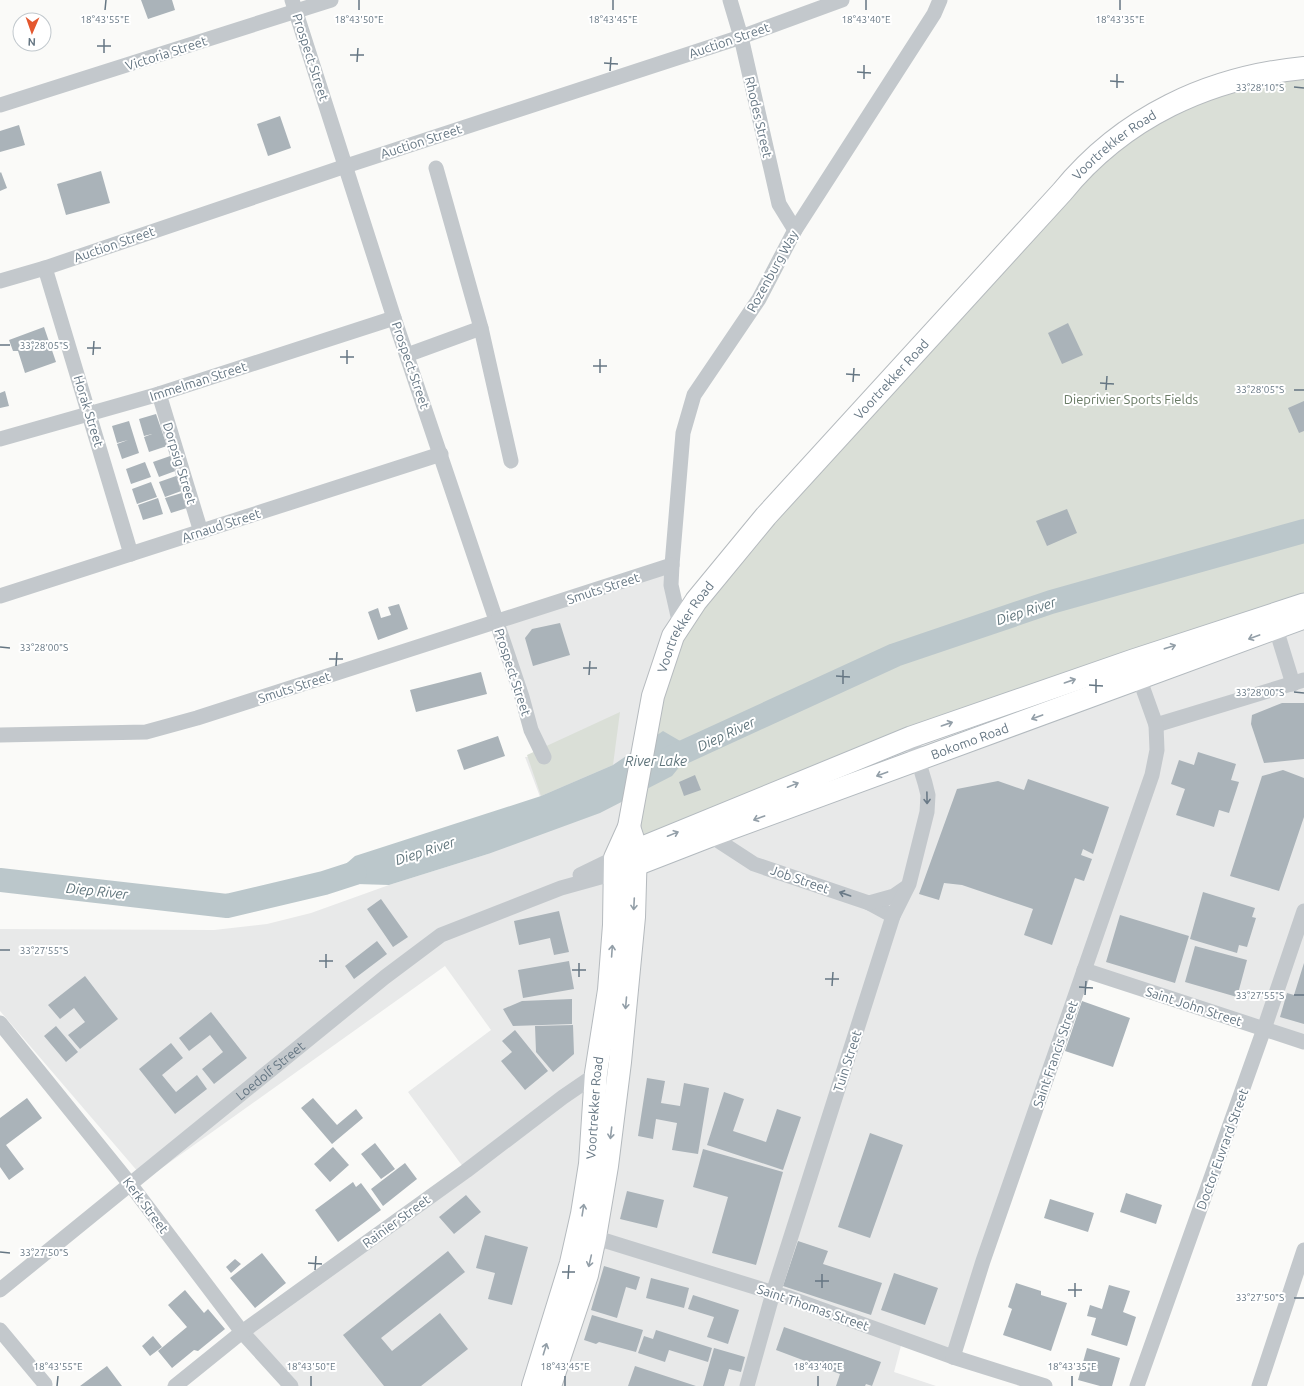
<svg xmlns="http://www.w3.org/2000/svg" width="1304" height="1386" viewBox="0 0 1304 1386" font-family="Ubuntu,sans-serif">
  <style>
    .built { fill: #e8e9e9 }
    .green { fill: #dadfd7 }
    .water { fill: #bbc7cb }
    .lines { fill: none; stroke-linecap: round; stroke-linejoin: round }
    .river { stroke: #bbc7cb; stroke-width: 24 }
    .building { fill: #aab3b9 }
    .secondary-casing { stroke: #b3babf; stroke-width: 23 }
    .primary-casing { stroke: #b5babe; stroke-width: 24 }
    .minor { stroke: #c3c8cc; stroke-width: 15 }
    .secondary { stroke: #fff; stroke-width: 21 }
    .primary { stroke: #fff; stroke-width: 22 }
    .oneway { stroke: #939fa8 }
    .oneway2 { stroke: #6a7a87 }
    .ticks { fill: none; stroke: #657683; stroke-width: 1.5 }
    .labels { text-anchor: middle; stroke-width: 4; stroke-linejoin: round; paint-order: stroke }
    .street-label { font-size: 13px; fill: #657683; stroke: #fff }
    .park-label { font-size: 13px; fill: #687a64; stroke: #fff }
    .water-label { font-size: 14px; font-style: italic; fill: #60757c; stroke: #fff }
    .ticks-label { font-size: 10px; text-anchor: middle; fill: #657683; stroke: #fff; stroke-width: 4; stroke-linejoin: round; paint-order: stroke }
  </style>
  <rect width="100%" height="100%" fill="#fafaf8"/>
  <path class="built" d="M672,565L676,612L1304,604V1042L1084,970L953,1357L903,1338L894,1372L936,1386H291L242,1332L466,1171L408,1092L491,1030L445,966L145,1180L0,1011V929L214,930L267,924L311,913L389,885L488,854L545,810L525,757H543L497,622Z"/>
  <path class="green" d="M1304,68V604L636,848L639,768L696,601L1141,123Z
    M620,712L613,765L541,796L527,755Z"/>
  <path class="water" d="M663,731L694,749L672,776L600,813L488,854L389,885L324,883L355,856L541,796L613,765Z"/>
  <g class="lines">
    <path class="river" d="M664,761L895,655L1051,602L1304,531
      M0,880L227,906L324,883L355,873"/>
  </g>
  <path class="building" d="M141,0H172L175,10L148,19Z
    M280,116L291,148L268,156L257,124Z
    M19,125L25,145L0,152V131Z
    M101,171L110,203L66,215L57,184Z
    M1,172L7,188L0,191V173Z
    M1068,323L1083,355L1062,364L1048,333Z
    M44,327L56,362L25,373L18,351H13L9,340Z
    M5,391L9,406L0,408V393Z
    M1304,401V431L1299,433L1288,408Z
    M156,414L167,446L149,452L144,437L152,434L144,436L139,419Z
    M129,421L139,453L122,459L117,444L128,440L117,443L112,426Z
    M173,455L178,470L159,477L153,462Z
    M145,462L151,477L131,484L126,469Z
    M179,475L184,490L165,497L159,482Z
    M151,482L157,497L137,504L132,489Z
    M185,492L190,507L171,513L165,498Z
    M158,498L163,514L143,520L138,505Z
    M1067,509L1077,533L1047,546L1036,521Z
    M399,604L408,629L378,640L368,612L378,608L381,618L391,615L388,607Z
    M560,623L570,655L533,666L525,638L532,629Z
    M481,672L487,694L416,712L410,690Z
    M1282,703H1304V759L1264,763L1251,724L1252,715Z
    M498,736L505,756L464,770L457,750Z
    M1198,752L1236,764L1231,780L1239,782L1229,813L1219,810L1214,827L1176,815L1185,789L1171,784L1179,760L1194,765Z
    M1283,770L1304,778V817L1279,891L1230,876L1262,776Z
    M695,775L701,790L684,796L679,782Z
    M1028,779L1109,807L1093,854L1083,849L1081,855L1092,859L1084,881L1075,878L1052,945L1024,935L1033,909L962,885L944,883L939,900L919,894L957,789L998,781L1024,790Z
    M1203,892L1255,908L1252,917L1256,918L1247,947L1239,945L1237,953L1190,939Z
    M381,899L408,937L393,947L367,909Z
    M559,911L569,952L554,955L550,938L519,945L514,921Z
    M1120,915L1189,936L1175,983L1106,962Z
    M377,941L387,954L354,979L345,966Z
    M1195,946L1247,960L1237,997L1185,982Z
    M569,961L574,989L523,998L518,970Z
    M1304,963V1024L1280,1017L1287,993L1294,995Z
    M85,976L118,1019L80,1049L68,1035L85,1022L74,1008L60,1019L48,1005Z
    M572,999V1024L513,1026L503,1009L522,1001Z
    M1082,1001L1130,1018L1113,1067L1065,1051Z
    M211,1012L247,1058L214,1084L202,1069L223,1052L210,1035L189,1051L179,1038Z
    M573,1025L574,1054L553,1072L536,1052L535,1026Z
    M56,1026L78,1052L66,1062L44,1036Z
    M515,1030L548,1071L525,1090L501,1061L512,1052L502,1041Z
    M171,1043L183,1058L162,1075L176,1092L197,1075L207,1089L175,1114L139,1069Z
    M647,1078L665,1081L661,1103L680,1106L684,1083L709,1088L698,1154L672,1150L677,1123L656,1119L653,1139L638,1136Z
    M724,1092L744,1099L733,1131L766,1142L777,1109L801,1117L783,1170L707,1145Z
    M27,1098L42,1118L6,1145L24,1169L9,1180L0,1167V1118Z
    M313,1098L337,1125L356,1109L363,1118L332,1144L301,1108Z
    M870,1133L903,1145L870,1238L838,1227Z
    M375,1143L395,1169L381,1179L361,1154Z
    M333,1147L349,1165L330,1182L314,1164Z
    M703,1149L783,1172L756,1265L712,1253L728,1197L693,1187Z
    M405,1163L417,1179L383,1206L371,1189Z
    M353,1182L356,1187L361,1183L381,1210L338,1242L315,1210Z
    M627,1191L664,1200L657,1228L620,1219Z
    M1126,1193L1162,1205L1156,1224L1120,1212Z
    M466,1195L481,1212L454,1234L439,1217Z
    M1050,1199L1094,1213L1088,1232L1044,1218Z
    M485,1235L528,1247L512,1305L488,1299L495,1273L476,1268Z
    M798,1241L828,1251L823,1264L882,1283L871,1315L783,1286Z
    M448,1251L465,1272L381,1338L392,1351L440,1313L468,1349L421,1386H384L343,1335Z
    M262,1253L286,1283L255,1308L230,1278Z
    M235,1259L241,1264L231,1273L226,1267Z
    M604,1266L640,1277L636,1290L626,1287L617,1318L591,1310Z
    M894,1273L938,1288L925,1325L881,1310Z
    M651,1278L689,1288L684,1308L646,1298Z
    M1016,1283L1041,1291V1295L1067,1303L1051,1351L1003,1335L1012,1309L1008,1307Z
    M1109,1285L1130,1291L1123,1312L1136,1317L1127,1346L1091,1335L1096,1318L1087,1316L1090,1305L1102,1309Z
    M185,1290L204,1313L208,1309L225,1329L198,1351L194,1350L172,1368L158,1351L187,1327L168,1305Z
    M693,1295L739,1310L728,1344L707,1337L714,1317L688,1309Z
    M592,1315L643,1330L636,1352L599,1342L596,1344L584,1340Z
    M784,1327L881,1362L872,1386L866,1384L865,1386H836L840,1374L776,1350Z
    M656,1330L712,1348L708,1362L669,1350L665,1362L638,1353L644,1336L653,1339Z
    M153,1336L162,1347L150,1356L142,1346Z
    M714,1348L745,1357L741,1372L729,1369L724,1386H703Z
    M1087,1348L1120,1358L1112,1386H1100L1078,1380Z
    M107,1366L122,1386H80Z
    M635,1366L696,1386H628Z"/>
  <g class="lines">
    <g class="secondary-casing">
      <g id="secondary">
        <path d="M621,856L911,737L1133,660L1304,604"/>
        <path id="s2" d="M621,871L711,836L1304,618"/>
      </g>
    </g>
    <g class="primary-casing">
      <g id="primary">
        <path id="s3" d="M533,1386L571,1263L582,1214L590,1164L596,1073L609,990L614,925L615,858L629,827L653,696L673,636L696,601L766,516L1062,192C1123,117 1209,77 1304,68"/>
        <path d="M550,1386L587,1275L595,1237L607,1166L620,1062L634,917L636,848L629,827"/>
      </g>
    </g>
    <g class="minor">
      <path d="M292,0L394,318L522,697L531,730L544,757"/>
      <path d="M730,0L741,37L779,204L795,230"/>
      <path d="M0,105L331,0"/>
      <path d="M436,168L481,328L511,461"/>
      <path d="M45,268L131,554"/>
      <path d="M0,281L45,268L346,166L741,37L842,0"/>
      <path d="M407,355L481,328"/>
      <path d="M159,394L201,532"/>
      <path d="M0,439L159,394L394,318"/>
      <path d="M0,596L441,454"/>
      <path d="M1273,619L1293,684"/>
      <path d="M680,625L671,585L672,565L683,433L694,395L759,299L795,230L934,14L940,0"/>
      <path d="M1156,725L1304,680"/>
      <path d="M0,735L146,732L197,718L672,565"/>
      <path d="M711,836L754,864L869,903L893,916"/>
      <path d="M580,875L615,858"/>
      <path d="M869,903L894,896L907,887"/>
      <path d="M1084,970L1304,1042"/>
      <path d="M0,1023L130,1184L242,1332L291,1386"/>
      <path d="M587,1235L790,1298L953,1357L1045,1386"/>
      <path id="s1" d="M0,1290L385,977L441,935L561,888L615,873"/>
      <path d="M0,1330L45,1384"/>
      <path d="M953,1357L983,1261L1152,775L1157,750L1156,725L1136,669"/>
      <path d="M175,1386L242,1332L466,1171L563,1097L601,1071"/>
      <path d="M747,1386L773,1293L893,916L909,884L927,812L928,795L925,783L911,737"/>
      <path d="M1137,1386L1264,1029L1304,911"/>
      <path d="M1259,1386L1304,1250"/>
    </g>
    <use href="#secondary" class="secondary"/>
    <use href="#primary" class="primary"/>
  </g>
  <defs><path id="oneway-shaft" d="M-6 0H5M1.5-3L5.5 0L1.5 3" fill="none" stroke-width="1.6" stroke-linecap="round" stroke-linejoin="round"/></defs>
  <g class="oneway">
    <use href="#oneway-shaft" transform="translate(1254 637) rotate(160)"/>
    <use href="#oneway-shaft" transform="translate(1170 647) rotate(-18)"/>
    <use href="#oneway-shaft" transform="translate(1070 681) rotate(-19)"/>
    <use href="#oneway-shaft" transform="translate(1037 717) rotate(160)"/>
    <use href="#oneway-shaft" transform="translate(947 724) rotate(-19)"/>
    <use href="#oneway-shaft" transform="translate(882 774) rotate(160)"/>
    <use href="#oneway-shaft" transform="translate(793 785) rotate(-22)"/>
    <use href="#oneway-shaft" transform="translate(759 818) rotate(160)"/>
    <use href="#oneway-shaft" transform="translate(673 834) rotate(-22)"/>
    <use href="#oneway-shaft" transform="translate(634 904) rotate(93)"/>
    <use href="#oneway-shaft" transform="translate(612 951) rotate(-86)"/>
    <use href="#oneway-shaft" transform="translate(626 1003) rotate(95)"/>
    <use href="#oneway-shaft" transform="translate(611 1133) rotate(97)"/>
    <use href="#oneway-shaft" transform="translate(583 1210) rotate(-81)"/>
    <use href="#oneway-shaft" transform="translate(590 1261) rotate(103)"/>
    <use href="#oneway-shaft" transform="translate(545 1349) rotate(-73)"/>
  </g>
  <g class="oneway2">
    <use href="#oneway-shaft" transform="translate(927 798) rotate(89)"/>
    <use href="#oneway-shaft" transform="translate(845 894) rotate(-161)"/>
  </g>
  <path class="ticks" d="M105,10L106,0M359,10V0M613,10V0M866,10V0M1120,10V0M97,46H111M104,53V39M350,55H364M357,62L358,48M604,63L618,64M610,71L611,57M857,72L871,73M864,79V65M1110,81L1124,82M1294,87L1304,88M1117,88V74M0,345H10M87,348H101M93,355L94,341M340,357H354M347,364V350M593,366H607M600,373V359M846,374L860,375M853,382L854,368M1100,383L1114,384M1106,390L1107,376M1294,390H1304M0,647L10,648M329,659H343M336,666L337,652M583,668H597M589,675L590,661M836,676L850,677M843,684V670M1089,685L1103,686M1294,692L1304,693M1096,693V679M0,950H10M319,961H333M326,968V954M572,970H586M579,977V963M825,979H839M832,986L833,972M1079,987L1093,988M1085,995L1086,981M1294,995H1304M0,1252L10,1253M308,1263L322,1264M315,1270L316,1256M562,1272H575M568,1279L569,1265M815,1281H829M822,1288V1274M1068,1290H1082M1075,1297V1283M1294,1298H1304M57,1386L58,1376M311,1386V1376M565,1386V1376M818,1386V1376M1072,1386V1376"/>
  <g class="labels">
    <g class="street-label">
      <text transform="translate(729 40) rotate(-19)" y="5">Auction Street</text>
      <text transform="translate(166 53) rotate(-18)" y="5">Victoria Street</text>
      <text transform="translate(311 57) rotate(72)" y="5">Prospect Street</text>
      <text transform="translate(759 117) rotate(77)" y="5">Rhodes Street</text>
      <text transform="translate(421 141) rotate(-18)" y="5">Auction Street</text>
      <text dy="5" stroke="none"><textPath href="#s3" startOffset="1429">Voortrekker Road</textPath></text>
      <text transform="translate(114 244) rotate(-19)" y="5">Auction Street</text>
      <text transform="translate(772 271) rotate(-61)" y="5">Rozenburg Way</text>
      <text transform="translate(411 365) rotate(71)" y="5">Prospect Street</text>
      <text dy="5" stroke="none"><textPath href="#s3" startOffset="1105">Voortrekker Road</textPath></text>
      <text transform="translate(198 381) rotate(-18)" y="5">Immelman Street</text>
      <text transform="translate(89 411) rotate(73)" y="5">Horak Street</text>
      <text transform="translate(180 463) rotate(73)" y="5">Dorpsig Street</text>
      <text transform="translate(221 525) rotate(-18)" y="5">Arnaud Street</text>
      <text transform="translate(603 588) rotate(-18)" y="5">Smuts Street</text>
      <text dy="5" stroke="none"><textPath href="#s3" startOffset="781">Voortrekker Road</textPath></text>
      <text transform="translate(513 672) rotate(72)" y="5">Prospect Street</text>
      <text transform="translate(294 687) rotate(-18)" y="5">Smuts Street</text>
      <text dy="5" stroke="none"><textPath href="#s2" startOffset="372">Bokomo Road</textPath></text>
      <text transform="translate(800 879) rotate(19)" y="5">Job Street</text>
      <text transform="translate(1194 1006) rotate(18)" y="5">Saint John Street</text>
      <text transform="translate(1055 1054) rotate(-71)" y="5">Saint Francis Street</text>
      <text transform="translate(847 1061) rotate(-72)" y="5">Tuin Street</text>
      <text dy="5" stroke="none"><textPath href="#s1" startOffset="348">Loedolf Street</textPath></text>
      <text dy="5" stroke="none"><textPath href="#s3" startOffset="286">Voortrekker Road</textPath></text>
      <text transform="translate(1222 1149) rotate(-70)" y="5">Doctor Euvrard Street</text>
      <text transform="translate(146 1205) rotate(53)" y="5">Kerk Street</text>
      <text transform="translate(396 1221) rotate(-36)" y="5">Rainier Street</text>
      <text transform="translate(813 1307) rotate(19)" y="5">Saint Thomas Street</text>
    </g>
    <g class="park-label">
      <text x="1131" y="404">Dieprivier Sports Fields</text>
    </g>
    <g class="water-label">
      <text transform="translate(1026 611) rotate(-18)" y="5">Diep River</text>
      <text transform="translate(726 734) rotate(-25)" y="5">Diep River</text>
      <text x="656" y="766">River Lake</text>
      <text transform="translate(425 851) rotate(-18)" y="5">Diep River</text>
      <text transform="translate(97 891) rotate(6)" y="5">Diep River</text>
    </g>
  </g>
  <g class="ticks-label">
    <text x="105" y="23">18°43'55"E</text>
    <text x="359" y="23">18°43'50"E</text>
    <text x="613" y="23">18°43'45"E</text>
    <text x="866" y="23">18°43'40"E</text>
    <text x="1120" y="23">18°43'35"E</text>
    <text x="1260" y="91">33°28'10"S</text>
    <text x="44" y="349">33°28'05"S</text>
    <text x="1260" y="393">33°28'05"S</text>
    <text x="44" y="651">33°28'00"S</text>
    <text x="1260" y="696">33°28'00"S</text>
    <text x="44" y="954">33°27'55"S</text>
    <text x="1260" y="999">33°27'55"S</text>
    <text x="44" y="1256">33°27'50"S</text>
    <text x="1260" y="1301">33°27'50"S</text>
    <text x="58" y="1370">18°43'55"E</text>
    <text x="311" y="1370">18°43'50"E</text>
    <text x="565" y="1370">18°43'45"E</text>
    <text x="818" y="1370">18°43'40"E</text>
    <text x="1072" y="1370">18°43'35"E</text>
  </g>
  <g transform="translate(32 32) rotate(182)"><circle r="19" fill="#ffffff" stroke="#c1c8cd"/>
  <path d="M0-3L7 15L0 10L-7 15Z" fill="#e4572e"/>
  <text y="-6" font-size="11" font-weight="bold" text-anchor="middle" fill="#657683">N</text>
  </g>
</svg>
